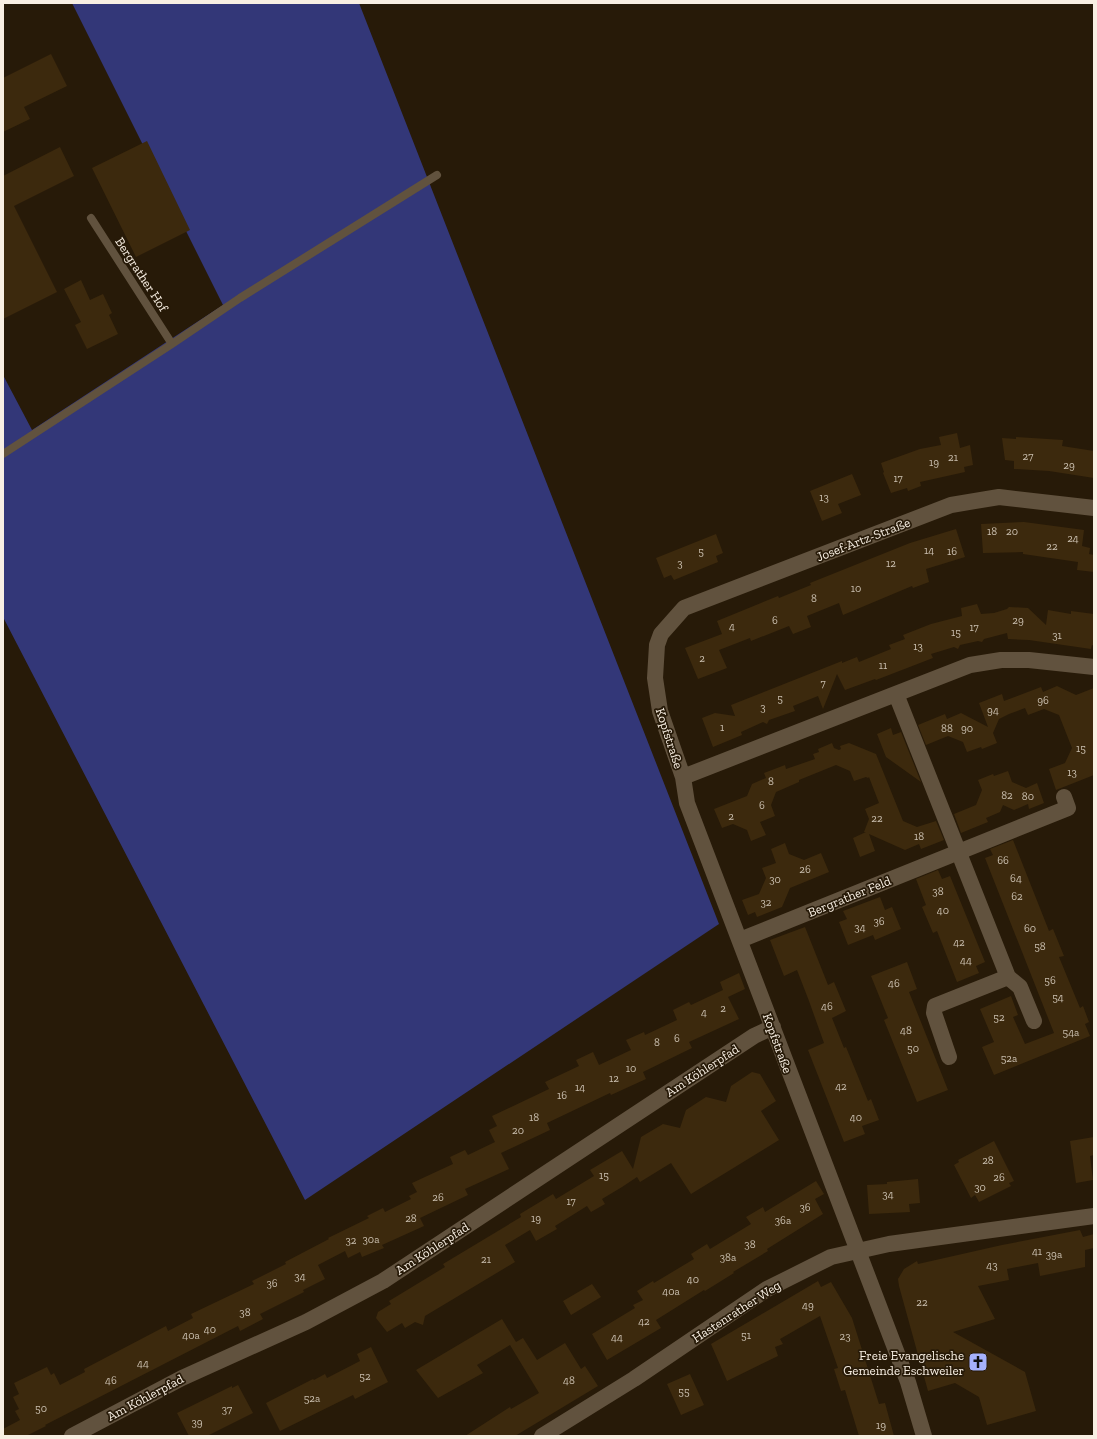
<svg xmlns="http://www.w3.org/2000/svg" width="1097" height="1439" viewBox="0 0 1097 1439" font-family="'Zilla Slab',serif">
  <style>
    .green { fill: #333778 }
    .building { fill: #3c290d }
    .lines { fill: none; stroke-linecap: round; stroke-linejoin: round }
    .lane { stroke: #61523e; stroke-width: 8 }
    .street { stroke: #61523e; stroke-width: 16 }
    .labels { text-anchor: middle; stroke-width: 3.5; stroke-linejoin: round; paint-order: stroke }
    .number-label { font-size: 11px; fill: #c9beae }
    .street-label { font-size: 13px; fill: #f8efe3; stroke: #271a08 }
    .poi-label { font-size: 13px; fill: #f8efe3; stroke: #271a08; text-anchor: end }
  </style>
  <rect width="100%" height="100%" fill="#271a08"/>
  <path class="green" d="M72,3H359L719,924L305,1200L3,617V375L32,430L223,305Z"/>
  <path class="building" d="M51,54L67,86L24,107L30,119L3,132V78Z
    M147,141L190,230L136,257L92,168Z
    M60,147L74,176L14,206L57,292L3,319V176Z
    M81,280L90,300L103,294L112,313L109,315L118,334L87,349L75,325L81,322L64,289Z
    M957,433L960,448L970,445L973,465L964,467L965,472L920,482L921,486L908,491L907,488L891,493L883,473L884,472L881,463L920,449L941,445L939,437Z
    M1016,437L1063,440L1062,446L1094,451V478L1049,471L1014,469V461L1005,460L1002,438L1016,439Z
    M852,474L861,495L838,504L842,513L822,521L810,491Z
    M1024,522L1084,530L1082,546L1090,548L1089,554L1094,555V572L1077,570L1078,562L1023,554V552L983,553L981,524Z
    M956,529L965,557L926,569L929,582L913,588L912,586L843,615L839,603L807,616L811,627L793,634L789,626L751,641L750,638L719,650L727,668L698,679L685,648L722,634L717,621L778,596L779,598L811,585L810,583L910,543Z
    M716,534L723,553L716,556L718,562L674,580L671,575L664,578L656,558Z
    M977,604L981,614L994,613L1007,609L1009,607L1028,608L1046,625L1048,610L1071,614V611L1094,614V646L1092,645L1091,649L1029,640L1008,639L1007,633L984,639L982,642L978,641L960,645L958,649L954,647L931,654L933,658L876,680L875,679L845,690L837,674L823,709L818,696L793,706L795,711L769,720L767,724L763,722L741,732L742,735L713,747L702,718L715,713L735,716L731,705L842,661V663L857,657L859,662L891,649L889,645L905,639L903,635L931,624L962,616L961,608Z
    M1057,686L1076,695L1094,688V775L1056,790L1049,769L1065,763L1072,748L1059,715L1044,709L1028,715L1025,708L1009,714L999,719L993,733L997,743L982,749L981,747L967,752L963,742L948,736L926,745L918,725L945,714L947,719L961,713L988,727L979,703L1002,694L1004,701L1041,687L1043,692Z
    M891,728L893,735L901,732L921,782L886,757L877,734Z
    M832,743L834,748L839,750L841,749L840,746L849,743L876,754L903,821L917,827L936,821L944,840L921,849L919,844L905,850L869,834L875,851L860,857L853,838L866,832H864L869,819L865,809L879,803L869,777L868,778L866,777L854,781L850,771L836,765L799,780V782L776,792L771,805L775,816L760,822L766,835L751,841L747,830L733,824L722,828L714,809L747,796L752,784L766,778L764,773L785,765L786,769L815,759L813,754L819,752L818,749Z
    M1008,771L1012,782L1026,788L1037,783L1044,803L1029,809L1028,804L1014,810L1003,805L1000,812L986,818L988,822L961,833L954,814L976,805L982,790L978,780L993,774L994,776Z
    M1013,840L1049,931L1053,929L1064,956L1059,957L1080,1008L1083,1006L1089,1022L1085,1024L1090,1036L994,1075L982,1047L994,1042L980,1009L1011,996L1018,1015L1013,1017L1025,1044L1054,1033L985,858L993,855L990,849Z
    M785,843L789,854L804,860L821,853L829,872L790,888L782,907L757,917L755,912L748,915L742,900L759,894L766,878L762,868L776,863L771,849Z
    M938,870L942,879L950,876L985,962L976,966L979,973L957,982L937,931L933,933L922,907L926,905L916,879Z
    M880,897L885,910L892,907L901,929L875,940L873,935L848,945L839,922L847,919L843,911Z
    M805,927L828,985L834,982L846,1011L832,1018L844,1048L846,1047L868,1101L871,1099L879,1120L862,1126L865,1134L844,1142L808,1050L824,1043L809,1001L797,970L784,976L770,940Z
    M907,962L917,989L909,992L948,1090L917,1102L884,1020L888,1018L871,976Z
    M739,973L745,989L728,997L739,1019L689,1042L692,1048L643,1072L646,1079L611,1095L610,1093L547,1123L550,1130L501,1153L509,1169L465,1189L468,1195L420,1218L424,1226L382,1245L384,1248L362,1257L360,1252L348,1258L345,1251L318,1265L325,1279L303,1290L304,1292L260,1314L263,1319L240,1331L238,1326L45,1425L46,1426L26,1436H3V1429L20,1420L15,1411L19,1409L13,1397L19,1394L14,1383L47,1367L51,1375L54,1373L60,1385L85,1372L84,1369L166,1326L168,1331L193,1318L191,1314L254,1284L252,1281L286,1264L285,1262L329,1239L328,1238L369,1218L367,1216L383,1208L385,1212L411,1199L409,1196L417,1192L412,1183L453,1164L450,1157L465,1150L468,1155L495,1142L489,1130L497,1126L492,1116L549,1089L545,1082L579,1066L576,1060L593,1052L599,1065L631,1050L626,1040L644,1032L645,1035L677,1020L673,1010L689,1002L691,1005L723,990L720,982Z
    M752,1072L760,1074L776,1101L761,1111L779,1140L691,1194L671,1163L640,1182L637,1177L622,1187L602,1199L605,1204L591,1212L587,1206L555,1226L557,1229L536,1241L530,1230L505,1245L515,1262L425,1316L423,1325L415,1322L405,1328L402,1323L387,1332L376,1318L378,1312L391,1304L389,1301L445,1267L443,1264L521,1217L520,1214L553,1194L556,1199L594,1176L590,1170L622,1151L633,1169L641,1137L663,1124L680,1128L686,1110L706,1097L726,1102L731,1086Z
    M1094,1137V1155L1090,1156L1093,1180L1076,1183L1070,1141Z
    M994,1141L1014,1181L1009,1183L1011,1186L979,1202L975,1195L971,1198L954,1165L959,1162L958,1160Z
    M918,1179L920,1203L909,1204L910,1212L869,1214L867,1185L887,1184V1182Z
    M816,1181L824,1194L815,1199L823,1214L767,1249L768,1251L733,1272L734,1273L705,1291L704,1290L656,1320L661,1328L607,1360L592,1334L635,1308L633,1305L643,1300L637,1291L653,1281L654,1283L694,1259L691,1254L707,1244L710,1249L751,1224L746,1217L763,1207L765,1212Z
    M1080,1230L1083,1237L1094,1234V1248L1085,1250V1267L1040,1276L1038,1263L1007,1269L1009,1280L978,1286L995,1319L953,1332L1025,1372L1036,1411L987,1425L979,1397L955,1383L928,1391L899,1286L898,1279L904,1269L917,1261L918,1264L1002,1245Z
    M818,1281L821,1287L831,1282L852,1318L879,1404L885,1403L894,1436H859L845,1390L841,1391L834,1369L838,1368L820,1316L780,1339L783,1344L775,1347L778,1356L727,1381L711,1344Z
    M592,1284L601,1297L571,1315L563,1301Z
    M502,1319L516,1342L523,1338L537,1360L565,1343L581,1369L585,1366L598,1386L515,1436H465L510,1407L511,1409L539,1393L510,1345L477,1365L483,1373L438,1398L416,1370Z
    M371,1347L388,1382L355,1399L353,1395L280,1431L266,1403L313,1379L314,1380L325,1374L327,1378L360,1361L357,1354Z
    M690,1374L704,1405L681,1415L667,1384Z
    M238,1385L253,1413L207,1436H189L177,1413L232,1386V1388Z"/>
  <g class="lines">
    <path class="lane" d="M91,218L172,344
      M3,454L172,344L240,298L437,175"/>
    <path class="street" d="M896,694L1008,977L935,1006L934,1013L949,1057
      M683,777L970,665L1001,660H1029L1094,667
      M740,940L1068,808L1064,797
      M1008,977L1020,987L1034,1021
      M72,1436L182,1378L306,1322L383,1281L754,1036L773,1027
      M542,1436L634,1379L767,1289L831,1257L889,1244L1094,1216
      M924,1436L908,1382L687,803L683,777L660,711L655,678L657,645L661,634L684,608L951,505L999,497L1094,508"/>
  </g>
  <defs>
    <g id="church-square" transform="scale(1)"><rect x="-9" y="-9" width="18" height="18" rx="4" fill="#a6b1fc" stroke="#271a08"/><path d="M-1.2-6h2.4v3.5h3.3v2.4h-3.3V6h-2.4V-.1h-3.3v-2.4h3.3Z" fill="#111"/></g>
  </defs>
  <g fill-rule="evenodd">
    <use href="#church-square" x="978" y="1362"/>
  </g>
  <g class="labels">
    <g class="number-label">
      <text x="1028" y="460">27</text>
      <text x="953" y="461">21</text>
      <text x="934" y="466">19</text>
      <text x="1069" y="469">29</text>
      <text x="898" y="482">17</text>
      <text x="824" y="501">13</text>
      <text x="992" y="535">18</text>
      <text x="1012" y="535">20</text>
      <text x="1073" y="542">24</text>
      <text x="1052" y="550">22</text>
      <text x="929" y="554">14</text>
      <text x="701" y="555">5</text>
      <text x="952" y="555">16</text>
      <text x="680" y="567">3</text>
      <text x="891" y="567">12</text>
      <text x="856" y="592">10</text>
      <text x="814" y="602">8</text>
      <text x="775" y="624">6</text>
      <text x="1018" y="624">29</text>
      <text x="732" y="630">4</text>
      <text x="974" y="631">17</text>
      <text x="956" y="636">15</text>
      <text x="1057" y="639">31</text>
      <text x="918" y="650">13</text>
      <text x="702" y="662">2</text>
      <text x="883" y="669">11</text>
      <text x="823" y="687">7</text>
      <text x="780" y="702">5</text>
      <text x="1043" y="704">96</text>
      <text x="763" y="711">3</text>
      <text x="993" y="714">94</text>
      <text x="722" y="731">1</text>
      <text x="947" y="732">88</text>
      <text x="967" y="732">90</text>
      <text x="1081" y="752">15</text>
      <text x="1072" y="776">13</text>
      <text x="771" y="785">8</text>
      <text x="1007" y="799">82</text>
      <text x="1028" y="800">80</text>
      <text x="762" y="809">6</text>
      <text x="731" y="820">2</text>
      <text x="877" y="822">22</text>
      <text x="919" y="840">18</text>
      <text x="1003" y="864">66</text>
      <text x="805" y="873">26</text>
      <text x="1016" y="882">64</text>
      <text x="775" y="883">30</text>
      <text x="938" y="895">38</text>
      <text x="1017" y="900">62</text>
      <text x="766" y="906">32</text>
      <text x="943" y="914">40</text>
      <text x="879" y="925">36</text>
      <text x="860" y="931">34</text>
      <text x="1030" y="932">60</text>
      <text x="959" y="946">42</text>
      <text x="1040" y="950">58</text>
      <text x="966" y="964">44</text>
      <text x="1050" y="984">56</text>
      <text x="894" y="987">46</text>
      <text x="1058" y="1001">54</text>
      <text x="827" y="1010">46</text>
      <text x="723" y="1012">2</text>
      <text x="704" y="1016">4</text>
      <text x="999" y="1021">52</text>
      <text x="906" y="1034">48</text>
      <text x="1071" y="1036">54a</text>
      <text x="677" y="1042">6</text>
      <text x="657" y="1046">8</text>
      <text x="913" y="1052">50</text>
      <text x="1009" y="1062">52a</text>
      <text x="631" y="1072">10</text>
      <text x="614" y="1082">12</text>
      <text x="841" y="1090">42</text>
      <text x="580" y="1091">14</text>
      <text x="562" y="1099">16</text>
      <text x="534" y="1121">18</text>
      <text x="856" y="1121">40</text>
      <text x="518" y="1134">20</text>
      <text x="988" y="1164">28</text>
      <text x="604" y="1179">15</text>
      <text x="999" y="1181">26</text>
      <text x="980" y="1191">30</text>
      <text x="888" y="1198">34</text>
      <text x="438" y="1201">26</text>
      <text x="571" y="1205">17</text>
      <text x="805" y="1211">36</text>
      <text x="411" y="1222">28</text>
      <text x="536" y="1222">19</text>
      <text x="783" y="1224">36a</text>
      <text x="371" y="1243">30a</text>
      <text x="351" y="1244">32</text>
      <text x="750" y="1248">38</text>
      <text x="1037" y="1255">41</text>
      <text x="1054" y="1258">39a</text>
      <text x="728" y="1261">38a</text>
      <text x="486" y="1263">21</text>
      <text x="992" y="1269">43</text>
      <text x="300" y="1280">34</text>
      <text x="693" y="1283">40</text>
      <text x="272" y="1287">36</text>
      <text x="671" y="1295">40a</text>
      <text x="922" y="1306">22</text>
      <text x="808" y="1309">49</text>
      <text x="245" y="1316">38</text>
      <text x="644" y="1325">42</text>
      <text x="210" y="1333">40</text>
      <text x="191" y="1339">40a</text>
      <text x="746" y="1339">51</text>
      <text x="845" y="1340">23</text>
      <text x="617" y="1341">44</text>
      <text x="143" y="1367">44</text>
      <text x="365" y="1380">52</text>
      <text x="111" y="1384">46</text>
      <text x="569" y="1384">48</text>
      <text x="684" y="1395">55</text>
      <text x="312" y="1402">52a</text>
      <text x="41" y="1412">50</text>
      <text x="227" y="1413">37</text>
      <text x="197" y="1426">39</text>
      <text x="881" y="1429">19</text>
    </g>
    <g class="street-label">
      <text transform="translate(142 274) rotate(57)" y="5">Bergrather Hof</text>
      <text transform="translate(863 539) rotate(-21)" y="5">Josef-Artz-Straße</text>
      <text transform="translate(670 738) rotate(72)" y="5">Kopfstraße</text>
      <text transform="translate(849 896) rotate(-22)" y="5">Bergrather Feld</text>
      <text transform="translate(778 1043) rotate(70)" y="5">Kopfstraße</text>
      <text transform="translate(702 1070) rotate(-33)" y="5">Am Köhlerpfad</text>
      <text transform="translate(432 1248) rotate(-33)" y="5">Am Köhlerpfad</text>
      <text transform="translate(736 1311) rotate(-33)" y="5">Hastenrather Weg</text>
      <text transform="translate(145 1397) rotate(-28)" y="5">Am Köhlerpfad</text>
    </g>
    <g class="poi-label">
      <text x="964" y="1360">Freie Evangelische<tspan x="964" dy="15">Gemeinde Eschweiler</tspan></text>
    </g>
  </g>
  <rect width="1097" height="1439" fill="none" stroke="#f8efe3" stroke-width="8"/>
</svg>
